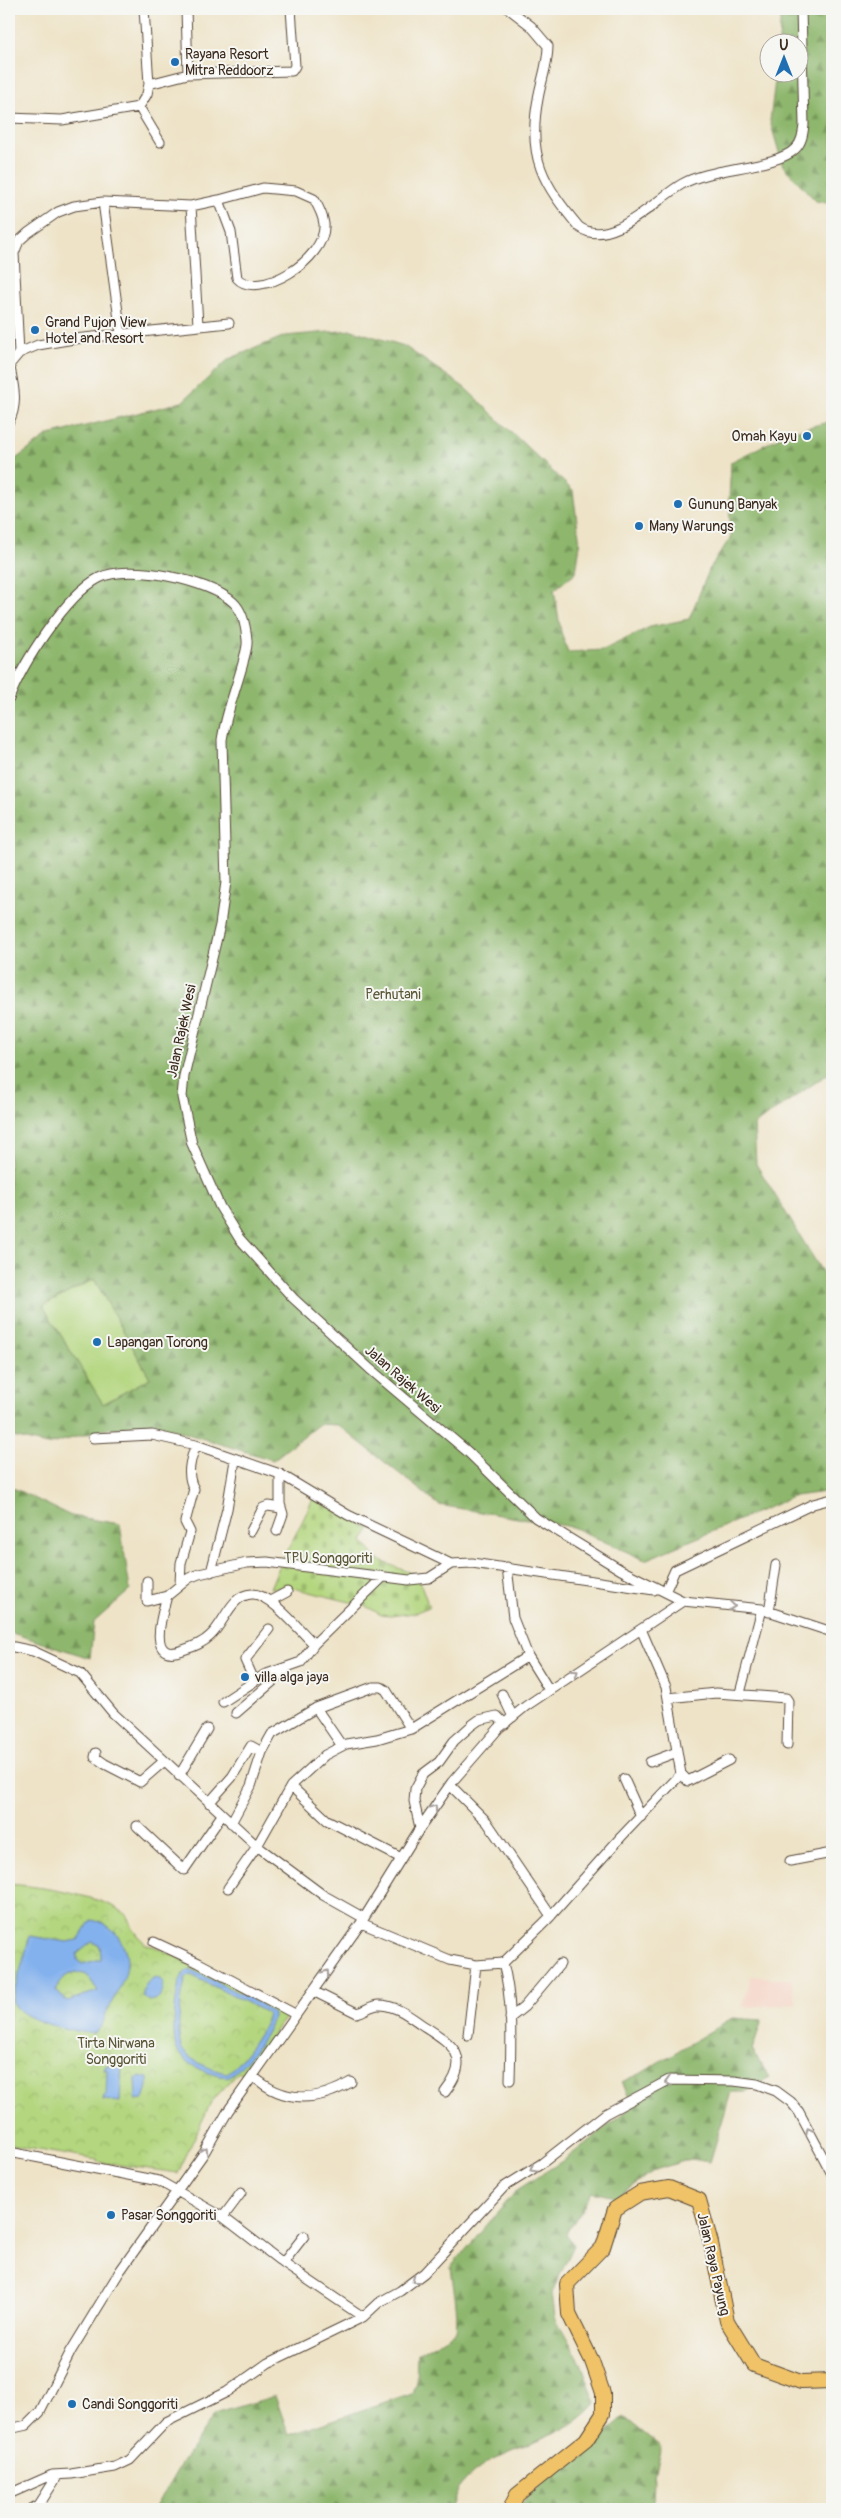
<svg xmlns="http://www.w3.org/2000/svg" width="841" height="2518" viewBox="0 0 841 2518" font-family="Pangolin,sans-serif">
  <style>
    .built { fill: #f6d2c3 }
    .grass { fill: #b3d67e; stroke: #77804e }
    .forest { fill: url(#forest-firs); stroke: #647046; fill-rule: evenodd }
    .cemetery { fill: url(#cemetery-stones); stroke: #77804e }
    .park { fill: url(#park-crowns); stroke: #77804e }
    .water { fill: #83b1ed; stroke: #5f6e86; fill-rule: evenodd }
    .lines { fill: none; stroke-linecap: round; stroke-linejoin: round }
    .street-casing { stroke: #564637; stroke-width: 11 }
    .primary-casing { stroke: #564637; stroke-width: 16 }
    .street { stroke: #fff; stroke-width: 9 }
    .primary { stroke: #f0c369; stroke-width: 14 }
    .oneway { stroke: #a79f9a }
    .poi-dot { fill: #1f6fb2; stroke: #f6f6f2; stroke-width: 2 }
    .labels { text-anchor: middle; stroke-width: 4; stroke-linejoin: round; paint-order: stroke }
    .poi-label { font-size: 14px; fill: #3b2a1e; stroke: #f6f6f2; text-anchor: start }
    .park-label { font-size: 14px; fill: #595536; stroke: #f6f6f2 }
    .street-label { font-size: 14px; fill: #3b2a1e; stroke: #f6f6f2 }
  </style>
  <defs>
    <pattern id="forest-firs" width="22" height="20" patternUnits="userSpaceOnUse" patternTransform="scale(1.25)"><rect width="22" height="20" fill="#8eb76d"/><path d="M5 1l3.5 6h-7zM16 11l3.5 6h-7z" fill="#759559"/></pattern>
    <pattern id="cemetery-stones" width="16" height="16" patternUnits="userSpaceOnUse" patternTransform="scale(1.25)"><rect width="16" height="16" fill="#b3d67e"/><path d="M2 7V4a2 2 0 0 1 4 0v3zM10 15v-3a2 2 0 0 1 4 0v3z" fill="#9bb86c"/></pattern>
    <pattern id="park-crowns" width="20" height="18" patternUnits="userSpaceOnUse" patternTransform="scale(1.25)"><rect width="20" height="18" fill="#b3d67e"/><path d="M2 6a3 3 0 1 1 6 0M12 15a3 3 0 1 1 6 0" fill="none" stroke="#9bb86c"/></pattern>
  </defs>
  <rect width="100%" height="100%" fill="#f6f6f2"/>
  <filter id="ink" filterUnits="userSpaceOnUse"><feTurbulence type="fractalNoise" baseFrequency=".02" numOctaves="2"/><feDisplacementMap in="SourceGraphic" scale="10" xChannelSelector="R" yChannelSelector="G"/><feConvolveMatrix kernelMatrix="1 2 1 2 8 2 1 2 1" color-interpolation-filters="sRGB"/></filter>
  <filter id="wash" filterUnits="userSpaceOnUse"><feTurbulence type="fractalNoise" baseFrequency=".0096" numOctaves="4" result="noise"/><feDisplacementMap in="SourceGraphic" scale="20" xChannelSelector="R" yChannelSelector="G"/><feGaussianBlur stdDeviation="1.12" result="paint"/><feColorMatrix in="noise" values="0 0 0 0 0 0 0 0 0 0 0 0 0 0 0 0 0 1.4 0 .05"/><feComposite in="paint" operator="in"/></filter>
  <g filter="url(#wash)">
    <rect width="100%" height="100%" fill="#eee3c7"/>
    <path class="built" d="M751,1976L792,1980L796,2004L743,2007Z"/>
    <path class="grass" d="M94,1279L150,1378L103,1404L43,1306Z"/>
    <path class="forest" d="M781,9H832V204L816,201L783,166L770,121L776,73L798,72V42H779Z
      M352,330L404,346L465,388L573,491L580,544L576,572L554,590L561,632L568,652L603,650L650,627L689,619L710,568L731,537L729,500L731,462L790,432L832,421V1071L754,1125L756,1164L832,1288V1491L795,1496L645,1560L572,1527L439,1505L338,1425L319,1424L273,1460L155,1424L106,1429L47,1445L9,1436V468L17,458L49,435L182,402L229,359L285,336ZM94,1279L150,1378L103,1404L43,1306Z
      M9,1486L71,1516L120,1524L130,1590L94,1622L90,1658L9,1632Z
      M732,2018L762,2020L752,2050L770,2078L745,2092H731L710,2162L690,2159L655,2170L615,2197L592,2192L566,2235L574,2245L552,2292L555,2317L581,2363L596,2403C562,2446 493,2443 459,2488C455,2494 453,2503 450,2509H155L179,2467L215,2414L275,2396L289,2435L412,2393L416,2382L417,2354L456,2331C459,2310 453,2288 451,2267L517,2190L567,2158L633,2106L622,2082L640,2074Z
      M624,2417L661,2447L654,2475L653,2509H517C548,2473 589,2448 624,2417Z"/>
    <path class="cemetery" d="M313,1498L371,1529L363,1541L376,1559L418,1576L429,1607L414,1613L390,1616L381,1615L366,1606L293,1588H270C282,1557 300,1529 313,1498Z"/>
    <path class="park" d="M9,1884C35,1886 110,1896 127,1916C129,1919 130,1924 132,1927C136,1933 141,1939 146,1945L153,1946L211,1972L286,2013V2016L244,2074L239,2072L211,2102L178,2173L97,2162V2160L9,2145Z"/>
    <path class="water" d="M91,1920C104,1922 112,1927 119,1938C136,1962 123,1983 110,2005C102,2018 107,2024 93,2034C72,2030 19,2022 12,2000L30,1936L67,1942L78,1940ZM92,1942L100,1946L101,1959L82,1964L77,1960V1954ZM76,1972L87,1975L98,1991L67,2001L56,1991C58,1979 66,1975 76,1972Z
      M190,1969L259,2003L273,2013C275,2028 243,2068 230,2076C217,2080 183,2063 177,2050C171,2038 175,1994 180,1981C182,1975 185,1972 190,1969ZM191,1975L267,2013C271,2023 237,2068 227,2073C214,2071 188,2060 182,2049C175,2035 181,1993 186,1978Z
      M156,1977L163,1981C165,1992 160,2000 149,2001L143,1996C142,1988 148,1979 156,1977Z
      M108,2065H122L120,2102L103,2100L104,2096H106L107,2070H104L105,2066Z
      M140,2076L148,2078V2087L144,2099L136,2100L135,2080Z"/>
  </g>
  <g filter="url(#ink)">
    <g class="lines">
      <g class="street-casing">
        <path id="street" d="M144,9L149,84L147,94L139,107L160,142
          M186,9L188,74
          M509,9L531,26L548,46C548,65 541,81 538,99C527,157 543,184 579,227C611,250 657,198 682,184C711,167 776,168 795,149C802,143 803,133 804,125L801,9
          M149,84L188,74L292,71L295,66L291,9
          M9,118L62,120L139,107
          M263,188L296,191L314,199C318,206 323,215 324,224C327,260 257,301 237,278L231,232L219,200Z
          M103,202L121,334
          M191,206L198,325
          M19,353L38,345L74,339L229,323
          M9,365L19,353L14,253L19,241L28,233L58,212L74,206L103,202L191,206L219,200
          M9,421C19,403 13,383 9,363
          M9,699C22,664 66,595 99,578C128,563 209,580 233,602C243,611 246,628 247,640C248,648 244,656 243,663C236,689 226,713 222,740L226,882L220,925L184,1076L182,1097L192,1144L220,1207L239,1238L293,1298L370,1369L468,1452L536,1518L621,1570L683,1601L762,1609L832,1632
          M93,1438L152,1435L196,1445
          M251,1531L263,1508L268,1506L281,1508
          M277,1531L283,1514L280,1504V1474
          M507,1567L513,1618L528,1656L549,1690
          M211,1572L227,1509L235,1460
          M147,1581V1601L167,1596
          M180,1584L181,1563L190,1532L185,1522L194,1489C186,1475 190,1460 196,1445L280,1474L348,1515L451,1564L472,1563L654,1590
          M665,1592L675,1570L813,1504L832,1499
          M270,1601L287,1592
          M769,1612L776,1565
          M314,1644C301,1632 270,1593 252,1594C230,1595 225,1623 210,1636C203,1643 193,1647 183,1650C146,1664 162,1614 167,1596L189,1578L199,1574L247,1563L267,1562L409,1580L429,1578L451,1564
          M9,1646L33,1651L80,1673L113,1713L257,1846L323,1895L364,1918
          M254,1680L245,1660L269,1629
          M740,1693L762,1609
          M502,1694L513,1717
          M668,1698L716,1693L786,1698L788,1701L787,1745
          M223,1702L264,1675L301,1662L314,1644L382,1578
          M316,1708L342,1746
          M236,1713L286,1670
          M96,1753L95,1757L105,1764L140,1782L163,1762
          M650,1762L677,1752
          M681,1774L688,1781L729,1760
          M179,1776L207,1729
          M624,1779L641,1817
          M450,1785L487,1822L551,1916
          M291,1786L327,1820L401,1858
          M209,1803L232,1777L251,1746L262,1752
          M231,1823L251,1786L262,1752L272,1734L316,1708L373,1687H381L386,1690L411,1729
          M137,1826L184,1870L222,1815
          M420,1828L414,1801L415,1789L423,1774L439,1762L454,1741L472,1725L479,1720L497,1716L505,1724
          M790,1861L832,1853
          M228,1888L257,1846L291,1786L325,1755L346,1744L377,1739L411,1729L528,1656
          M361,1923L450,1960L476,1965L503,1963L548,1919L621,1837L681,1774L666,1687L641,1629
          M154,1942L199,1963L295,2014
          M503,1963C513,2001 511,2041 510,2080
          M313,1991L357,2013C365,2011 371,2005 379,2005C395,2005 408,2015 421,2024C450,2043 474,2055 445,2092
          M510,2018L524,2007L560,1964
          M468,2035L476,1965
          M253,2076C284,2104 317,2102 351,2082
          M9,2152L159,2181L223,2217L283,2263L363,2317L378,2303L400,2291L424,2273L504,2187L541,2164L605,2114L669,2080L734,2081L757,2084L776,2091L791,2102L799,2112L832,2174
          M223,2217L241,2193
          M283,2263L304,2236
          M9,2429L27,2425L40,2412L71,2351L120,2271L204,2153L228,2111L361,1923L420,1828L452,1782L499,1728L526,1706L683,1601
          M9,2494L52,2475L71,2474L115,2467L130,2460L166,2422L227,2392L268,2363L363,2317
          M31,2509L39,2505L58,2475"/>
      </g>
      <g class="primary-casing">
        <path id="primary" d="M510,2509L517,2495L586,2440L603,2414V2393L592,2361L569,2314L567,2284L603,2247L615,2209L640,2193L669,2188L699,2200L711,2243L727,2321L754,2365L801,2382L832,2381"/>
      </g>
      <use href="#street" class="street"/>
      <use href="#primary" class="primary"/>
    </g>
    <defs><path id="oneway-chevron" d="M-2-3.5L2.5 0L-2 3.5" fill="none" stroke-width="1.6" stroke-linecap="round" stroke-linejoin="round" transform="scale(1.25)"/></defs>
    <g class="oneway">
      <use href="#oneway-chevron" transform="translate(732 1606) rotate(6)"/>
      <use href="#oneway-chevron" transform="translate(575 1673) rotate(-33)"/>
      <use href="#oneway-chevron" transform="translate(434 1808) rotate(-55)"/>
      <use href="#oneway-chevron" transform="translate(326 1973) rotate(-55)"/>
      <use href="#oneway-chevron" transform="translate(668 2082) rotate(164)"/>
      <use href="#oneway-chevron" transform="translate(809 2131) rotate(-117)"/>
      <use href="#oneway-chevron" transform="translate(205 2151) rotate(-58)"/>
      <use href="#oneway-chevron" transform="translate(533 2169) rotate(149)"/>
      <use href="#oneway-chevron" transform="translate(415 2280) rotate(143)"/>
    </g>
  </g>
  <g class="poi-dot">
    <circle cx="175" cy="62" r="5"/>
    <circle cx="35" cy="330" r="5"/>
    <circle cx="807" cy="436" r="5"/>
    <circle cx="678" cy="504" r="5"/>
    <circle cx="639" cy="526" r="5"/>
    <circle cx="97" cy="1342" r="5"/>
    <circle cx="245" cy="1677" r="5"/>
    <circle cx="111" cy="2215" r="5"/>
    <circle cx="72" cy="2404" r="5"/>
  </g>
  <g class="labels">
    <g class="poi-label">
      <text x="185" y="59">Rayana Resort<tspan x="185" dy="16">Mitra Reddoorz</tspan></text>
      <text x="45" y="327">Grand Pujon View<tspan x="45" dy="16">Hotel and Resort</tspan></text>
      <text x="797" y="441" text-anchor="end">Omah Kayu</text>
      <text x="688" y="509">Gunung Banyak</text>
      <text x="649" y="531">Many Warungs</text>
      <text x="107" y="1347">Lapangan Torong</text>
      <text x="255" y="1682">villa alga jaya</text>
      <text x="121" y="2220">Pasar Songgoriti</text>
      <text x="82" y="2409">Candi Songgoriti</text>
    </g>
    <g class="park-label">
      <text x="393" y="999">Perhutani</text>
      <text x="328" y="1563">TPU Songgoriti</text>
      <text x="116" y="2048">Tirta Nirwana<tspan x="116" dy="16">Songgoriti</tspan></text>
    </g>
    <g class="street-label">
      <text transform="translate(181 1031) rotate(-78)" y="5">Jalan Rajek Wesi</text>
      <text transform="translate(403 1379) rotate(41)" y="5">Jalan Rajek Wesi</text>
      <text transform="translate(714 2264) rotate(77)" y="5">Jalan Raya Payung</text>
    </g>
  </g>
  <rect width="841" height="2518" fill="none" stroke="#f6f6f2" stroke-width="30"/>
  <g transform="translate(784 58)"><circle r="24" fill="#f6f6f2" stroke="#aba49d"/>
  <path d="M0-4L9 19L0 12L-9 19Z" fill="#1f6fb2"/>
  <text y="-8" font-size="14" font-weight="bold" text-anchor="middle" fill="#3b2a1e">U</text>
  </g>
</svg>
